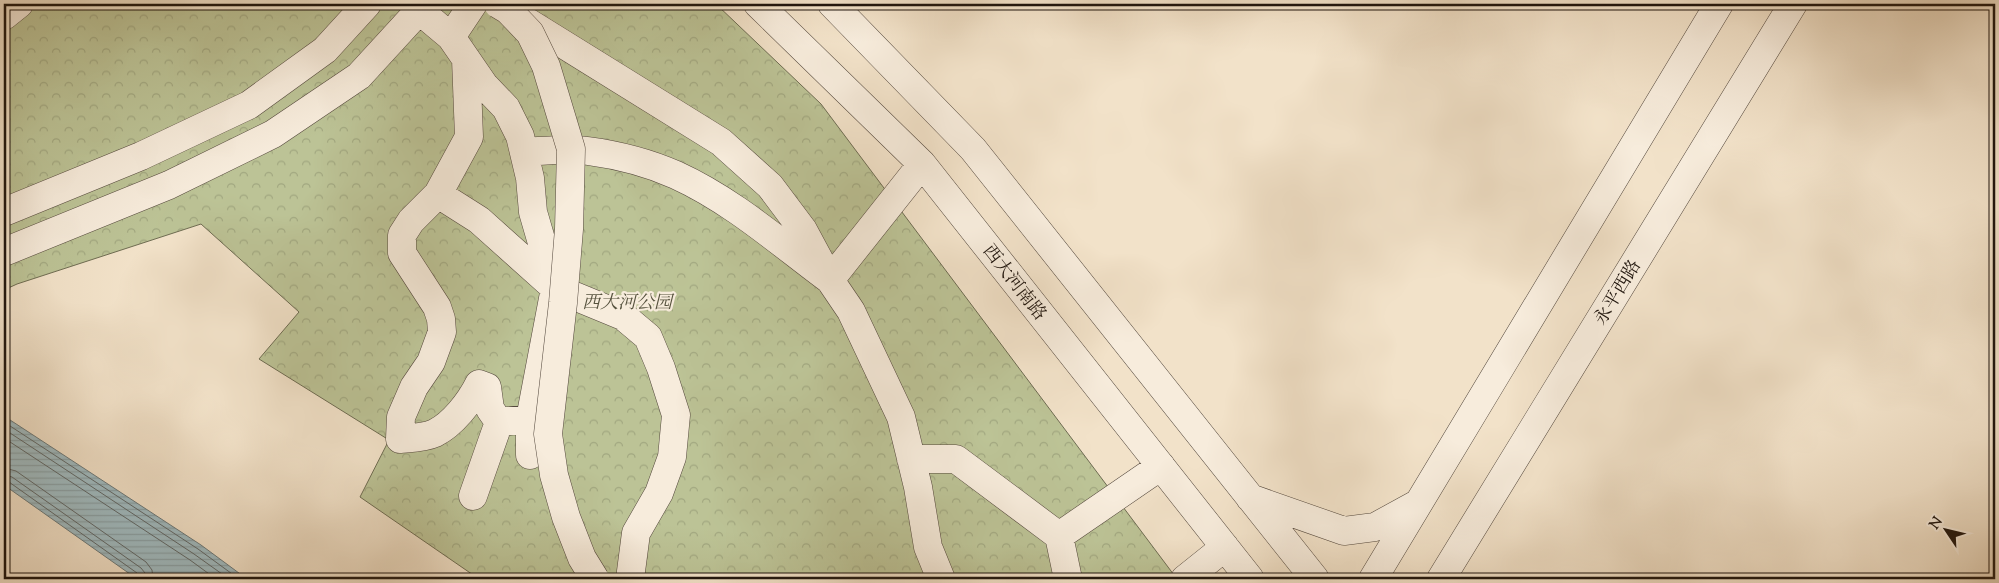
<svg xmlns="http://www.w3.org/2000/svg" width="1999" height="583" viewBox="0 0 1999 583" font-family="'Sorts Mill Goudy','Noto Serif SC',serif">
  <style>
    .park { fill: url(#park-crowns); stroke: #6e6c52 }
    .water { fill: url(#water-rules); stroke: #6c7979 }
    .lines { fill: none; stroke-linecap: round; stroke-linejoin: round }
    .shore { stroke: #606868; stroke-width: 1 }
    .minor-casing { stroke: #54483d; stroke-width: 29 }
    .minor { stroke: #f7ecdc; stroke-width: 28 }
    .minor-bridge-casing { stroke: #54483d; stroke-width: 29; stroke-linecap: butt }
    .minor-bridge { stroke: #f7ecdc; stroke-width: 28 }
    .labels { text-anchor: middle; stroke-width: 4.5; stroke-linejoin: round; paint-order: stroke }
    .street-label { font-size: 18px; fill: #1f150e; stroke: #f7ecdc }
    .park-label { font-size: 18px; font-style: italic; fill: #56523e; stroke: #f7ecdc }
  </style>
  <defs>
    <pattern id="park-crowns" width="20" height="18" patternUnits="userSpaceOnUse" patternTransform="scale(1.25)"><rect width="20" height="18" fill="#bcc396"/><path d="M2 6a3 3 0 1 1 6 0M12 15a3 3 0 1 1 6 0" fill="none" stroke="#a1a780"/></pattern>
    <pattern id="water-rules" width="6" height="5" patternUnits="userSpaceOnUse" patternTransform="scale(1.25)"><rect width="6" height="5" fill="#a0bbc1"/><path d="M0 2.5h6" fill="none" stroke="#89a0a5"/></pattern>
  </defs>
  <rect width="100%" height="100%" fill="#f2e2c9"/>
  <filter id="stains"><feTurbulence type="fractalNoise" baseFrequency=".004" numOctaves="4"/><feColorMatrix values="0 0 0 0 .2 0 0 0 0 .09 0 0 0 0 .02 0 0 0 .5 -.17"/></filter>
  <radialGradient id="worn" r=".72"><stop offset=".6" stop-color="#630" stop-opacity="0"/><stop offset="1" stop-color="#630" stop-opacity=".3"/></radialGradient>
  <path class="park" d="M4,4H716L821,104L1177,579H479L360,497L389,440L259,359L299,312L201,224L17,284L4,290Z"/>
  <path class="water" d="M4,416L201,545L247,579H137L4,485Z"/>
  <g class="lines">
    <path class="shore" d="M4,422L198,549L239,579
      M4,429L194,554L229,579
      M4,438L190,560L216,579
      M4,468L16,471L146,562L152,570L153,579
      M4,475L12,477L141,568L145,573L146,579
      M4,481L9,482L137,573L140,579"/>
    <g class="minor-casing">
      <path id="minor" d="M758,4L922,164L1250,579
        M832,4L973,149L1315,579
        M420,11L451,37L484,85L506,108L520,136L530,178L533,212L555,288L623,316L648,337L661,368L676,415L672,457L659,493L636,533L630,579
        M513,13L721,142L770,186L803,230L830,280L851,311L901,417L918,487L928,547L941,579
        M4,16L19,4
        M451,37L473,4
        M524,152C544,151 568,148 588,151C618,155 649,163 676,175C733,201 780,243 830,280L922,164
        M438,194L479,220L555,288L530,419L499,422L490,409L487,387L479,384C470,402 453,424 435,433C424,438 411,438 400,439L401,417L414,387L431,362L442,332L441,319L437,307L402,253V235L411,221L438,194L469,137L466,59
        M4,212L141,156L249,105L325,50L367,4
        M4,252L169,185L273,134L359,76L425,4
        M530,419V455
        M911,459H956L1059,536L1068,579
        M473,496L499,422
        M1250,498L1344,531L1375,527L1417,504
        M1059,536L1161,466
        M1185,579L1225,547
        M1373,579L1719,4
        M1441,579L1793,4"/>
    </g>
    <use href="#minor" class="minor"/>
    <g class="minor-bridge-casing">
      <path id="minor-bridge" d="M498,4L508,10L530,33L546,66L571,149L569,229L563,303L548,434L554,475L566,517L582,558L595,579"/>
    </g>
    <use href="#minor-bridge" class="minor-bridge"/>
  </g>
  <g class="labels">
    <g class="street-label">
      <text transform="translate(1015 282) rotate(52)" y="6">西大河南路</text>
      <text transform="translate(1617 292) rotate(-59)" y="6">永平西路</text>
    </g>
    <g class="park-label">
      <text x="627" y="308">西大河公园</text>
    </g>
  </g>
  <rect width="1999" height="583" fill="none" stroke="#f2e2c9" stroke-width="20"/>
  <rect x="5" y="5" width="1989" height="573" fill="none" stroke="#1f150e" stroke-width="2.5"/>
  <rect x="10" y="10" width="1979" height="563" fill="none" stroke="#1f150e"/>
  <g transform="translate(1946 530) rotate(305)" stroke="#f7ecdc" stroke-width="4" paint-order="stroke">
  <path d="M0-4L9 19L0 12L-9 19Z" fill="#1f150e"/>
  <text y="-8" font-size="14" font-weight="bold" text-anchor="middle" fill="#1f150e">N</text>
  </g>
  <rect width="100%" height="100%" filter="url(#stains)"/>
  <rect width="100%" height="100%" fill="url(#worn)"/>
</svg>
